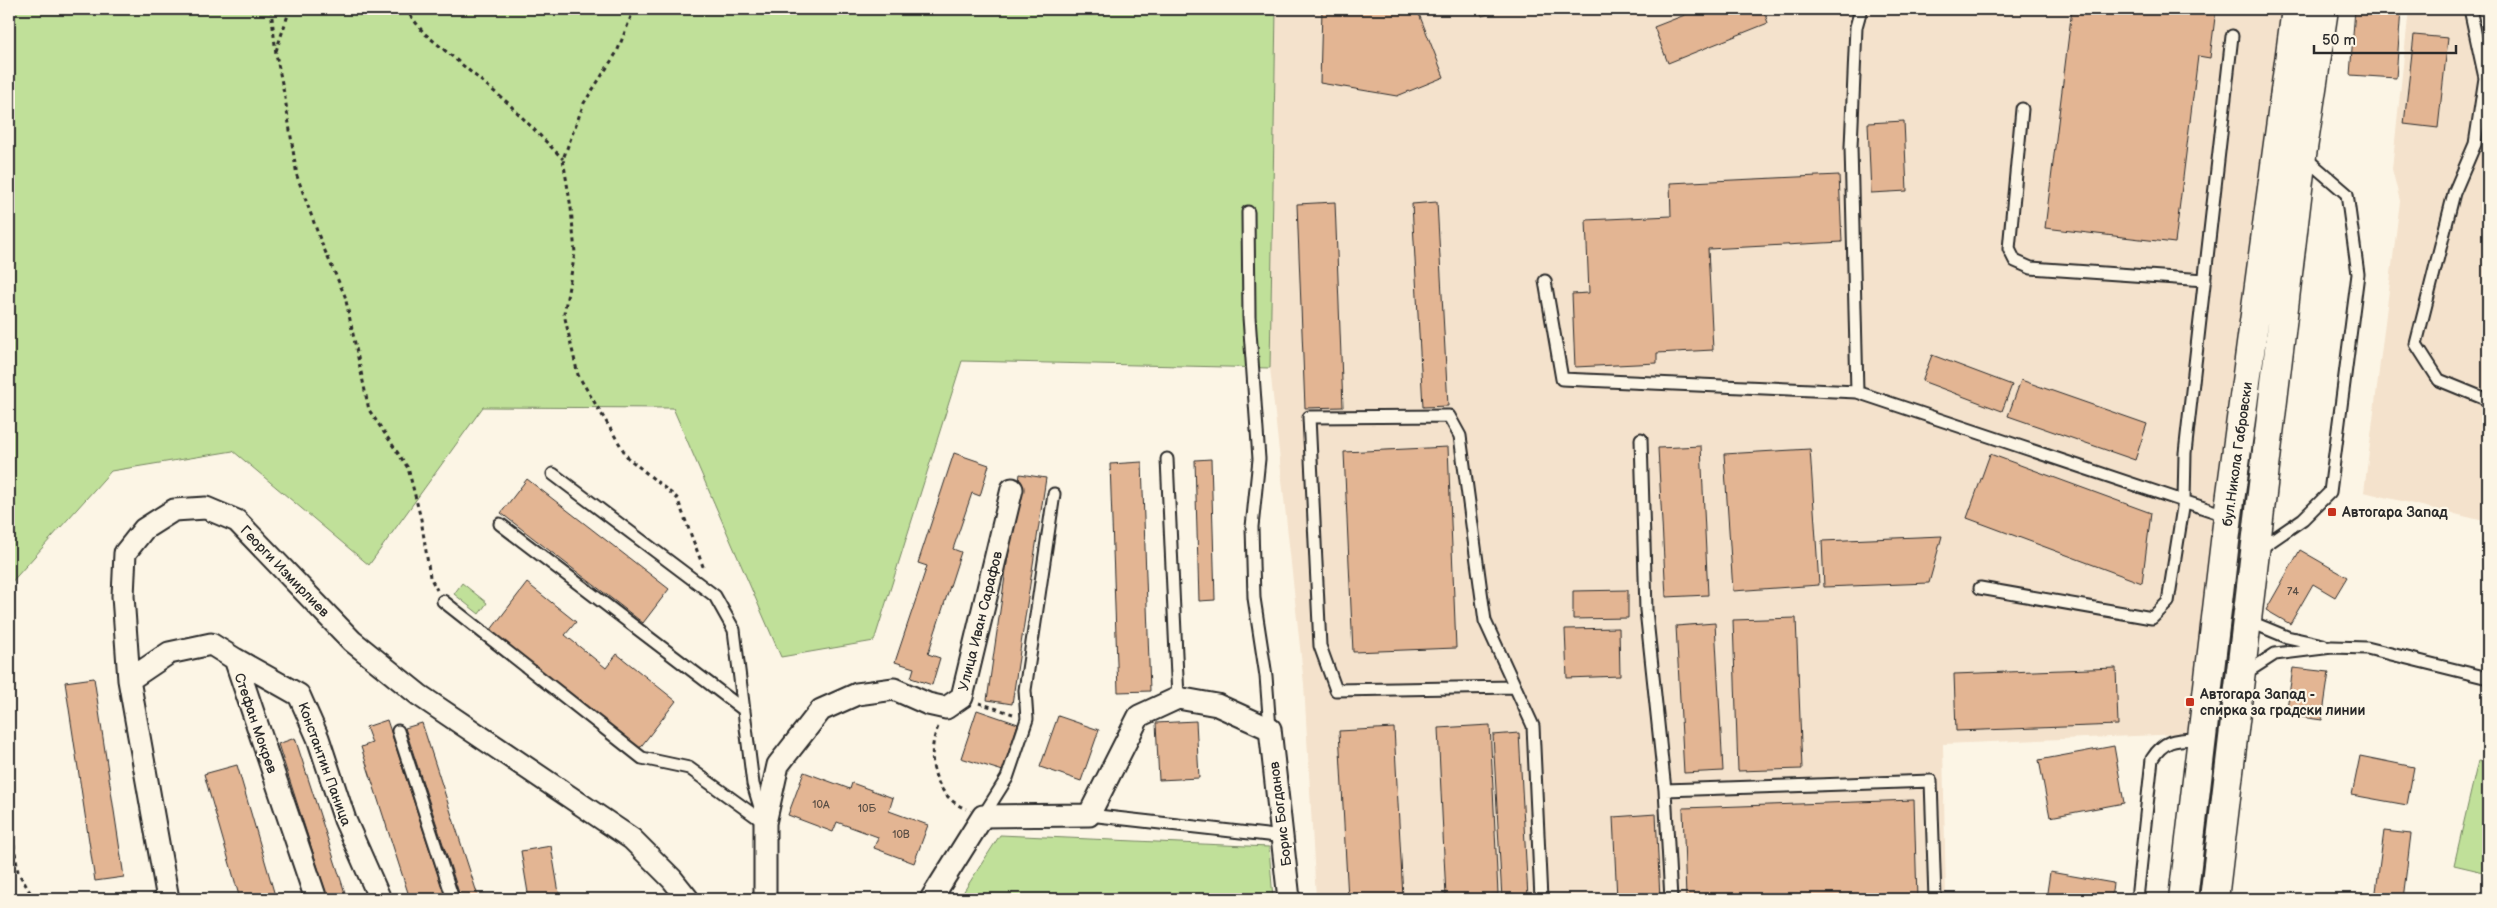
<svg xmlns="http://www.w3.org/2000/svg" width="2497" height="908" viewBox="0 0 2497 908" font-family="'Balsamiq Sans',sans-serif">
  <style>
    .built { fill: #f4e2cc }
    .green { fill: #c0e099; stroke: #768662 }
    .building { fill: #e3b593; stroke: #2b2b2b }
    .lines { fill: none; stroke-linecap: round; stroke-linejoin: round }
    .lane-casing { stroke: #2b2b2b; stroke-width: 15 }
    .street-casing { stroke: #2b2b2b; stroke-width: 25 }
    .secondary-casing { stroke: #2b2b2b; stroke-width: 31 }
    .path { stroke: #2b2b2b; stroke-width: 3; stroke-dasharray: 4 4; stroke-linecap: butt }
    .lane { stroke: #fcf5e5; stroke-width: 11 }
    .street { stroke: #fcf5e5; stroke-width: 21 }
    .secondary { stroke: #fcf5e5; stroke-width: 28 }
    .poi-dot { fill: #c8321e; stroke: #fcf5e5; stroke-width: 2 }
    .labels { text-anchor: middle; stroke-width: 4.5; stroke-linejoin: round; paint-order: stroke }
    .number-label { font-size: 11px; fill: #594e45 }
    .street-label { font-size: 14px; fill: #2b2b2b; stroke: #fcf5e5 }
    .poi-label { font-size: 14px; font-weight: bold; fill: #2b2b2b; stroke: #fcf5e5; text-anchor: start }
  </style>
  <rect width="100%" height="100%" fill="#fcf5e5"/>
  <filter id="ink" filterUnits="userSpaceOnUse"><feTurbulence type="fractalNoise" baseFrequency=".02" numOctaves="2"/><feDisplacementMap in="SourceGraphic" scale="10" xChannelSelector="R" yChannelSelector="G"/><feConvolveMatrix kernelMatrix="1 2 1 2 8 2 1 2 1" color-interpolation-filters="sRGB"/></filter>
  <g filter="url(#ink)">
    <path class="built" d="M1276,9H2296L2202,739L2182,734L1943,744L1946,899H1316L1304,684L1270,368Z
      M2409,9H2488V522L2364,492L2400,201L2392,169Z"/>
    <path class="green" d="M9,9H1276L1270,368L962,361L874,641L781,657L673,408L483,407L369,565L233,451L111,471L9,585Z
      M462,583L487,603L479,614L454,594Z
      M2478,761L2488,763V873L2454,865Z
      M1000,835L1269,847L1273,899H959Z"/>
    <path class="building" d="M1322,9H1417L1444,77L1397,96L1320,83Z
      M1479,9H1503L1482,16Z
      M1700,9H1763L1768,23L1668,63L1654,27Z
      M2072,9H2216L2210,58L2198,56L2175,243L2045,228Z
      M2355,9H2401L2396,78L2350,75Z
      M2414,35L2448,38L2438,128L2404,124Z
      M1904,121L1907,191L1871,193L1868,123Z
      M1839,175L1842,242L1708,249L1713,350L1657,353V363L1575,367L1572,294L1589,293L1586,220L1671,216L1670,183Z
      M1335,202L1343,407L1305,408L1297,204Z
      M1437,202L1448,406L1423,407L1412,204Z
      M1932,355L2012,385L2002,411L1922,381Z
      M2021,380L2147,424L2135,460L2008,416Z
      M1701,446L1708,595L1666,597L1658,448Z
      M1448,447L1456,648L1353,652L1344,452Z
      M1810,449L1819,585L1733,591L1724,454Z
      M954,453L989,465L980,496L972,493L953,549L961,552L928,654L940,658L932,685L911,678L914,668L895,662L927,566L918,563Z
      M1990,454L2151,513L2142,583L1967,518Z
      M1211,459L1215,600L1199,601L1195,460Z
      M1142,462L1150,691L1118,692L1110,464Z
      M1020,474L1046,478L1012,704L987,700Z
      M527,479L669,589L643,623L501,513Z
      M1942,536L1929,583L1824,587L1822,541Z
      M2300,550L2347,577L2335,597L2313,584L2290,624L2266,610Z
      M527,583L576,622L565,635L606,668L617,654L676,701L639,749L490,631Z
      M1628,590V618L1573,619V591Z
      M1796,618L1802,769L1738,771L1733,620Z
      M1715,623L1723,771L1684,773L1676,626Z
      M1619,628L1620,676L1567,678L1565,629Z
      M2116,668L2118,725L1956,731L1954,674Z
      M2293,668L2329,672L2322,720L2286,715Z
      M94,678L124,877L95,881L65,682Z
      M977,710L1018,724L1003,771L961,758Z
      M1058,716L1099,730L1081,781L1040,767Z
      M387,720L444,893L425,899H410L361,747L372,743L366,727Z
      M1196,721L1199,778L1159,780L1156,723Z
      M422,723L478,896L469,899H461L405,728Z
      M1490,725L1498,894L1446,897L1438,728Z
      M1394,728L1403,898L1348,899L1339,731Z
      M1519,733L1528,898L1502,899L1493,735Z
      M295,738L347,899H328L278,744Z
      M2114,746L2124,803L2050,817L2039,760Z
      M2360,756L2414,767L2407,805L2352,795Z
      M237,765L276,899H240L204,774Z
      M804,772L850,789L852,783L893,798L889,811L928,825L914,863L874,848L878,837L837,822L833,832L788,815Z
      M1914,800L1917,899H1686L1683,808Z
      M1656,814L1660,899H1617L1613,817Z
      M2384,831L2411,834L2403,899H2375Z
      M551,846L560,899H529L521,851Z
      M2050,872L2113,883L2111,899H2046Z"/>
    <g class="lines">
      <g class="lane-casing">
        <path id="lane" d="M2470,9L2485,78L2475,144L2454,193L2416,344L2439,380L2488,400
          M2022,109L2009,249L2015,261L2031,268L2205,280
          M1248,212L1249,317L1259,459L1252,527L1254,598L1266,676L1270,729
          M1545,281L1562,379L1857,392L2228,516
          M1857,392L1851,147L1856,27L1861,9
          M1641,439L1646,610L1665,790L1671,899
          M1167,459L1178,698
          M553,474L715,596L734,630L753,784L763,817
          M500,524L744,710
          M2258,550L2303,519L2330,492L2358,274L2347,194L2303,156
          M1980,588L2152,618L2168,602L2184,501L2185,453L2232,36
          M443,601L642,758L689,768L765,823
          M2246,620L2287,637L2323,645
          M2244,674L2275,654L2332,647L2367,648L2488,678
          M1515,687L1336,690L1320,646L1309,417L1449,416L1460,436L1485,621L1533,726L1541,899
          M398,731L453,899
          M1665,790L1931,781L1935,899
          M1089,815L1284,837
          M983,816L1007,778L1027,719L1025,690L1054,494
          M2137,899L2152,759C2166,737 2178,740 2202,739"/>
      </g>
      <g class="street-casing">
        <path id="street" d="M235,659L299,695L318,738L345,820L380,899
          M129,680L169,653L211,644L235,659L316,899
          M168,899L129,680L123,596L125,553L144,529L174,510L206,508L237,521L352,641L419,695L632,839L672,879L688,899
          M765,899V823L778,765L821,710L857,694L894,689L928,704L946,708L962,697L1012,489
          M931,899L983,816L1089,815L1139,716L1178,698L1217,705L1270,729L1289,899"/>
      </g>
      <g class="secondary-casing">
        <path id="secondary" d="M2183,899L2228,516L2296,9
          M2214,899L2302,155L2324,9"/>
      </g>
      <path class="path" d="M271,9L276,54L285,98L297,176L321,242L345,296L369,410L408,468L421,519L430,577L437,590
        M405,9L424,33L508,103L563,159
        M634,9L617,52L584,103L563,159L571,208L575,253L564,314L578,375L628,458L677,498L704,569
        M276,51L290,9
        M979,703L1013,714
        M938,727C925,757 934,796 966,809
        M9,813L18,872L34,899"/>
      <use href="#lane" class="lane"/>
      <use href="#street" class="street"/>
      <use href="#secondary" class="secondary"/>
    </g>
  </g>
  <g class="poi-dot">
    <rect x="2327" y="507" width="10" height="10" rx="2.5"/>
    <rect x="2185" y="697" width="10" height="10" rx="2.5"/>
  </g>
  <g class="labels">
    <g class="number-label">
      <text x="2293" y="595">74</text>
      <text x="821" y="808">10А</text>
      <text x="867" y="812">10Б</text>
      <text x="901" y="838">10В</text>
    </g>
    <g class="street-label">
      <text transform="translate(2237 454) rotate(-82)" y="5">бул.Никола Габровски</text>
      <text transform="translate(285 571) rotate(46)" y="5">Георги Измирлиев</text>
      <text transform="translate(980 621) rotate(-76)" y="5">Улица Иван Сарафов</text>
      <text transform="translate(256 723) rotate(71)" y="5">Стефан Мокрев</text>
      <text transform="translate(325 764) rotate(70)" y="5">Константин Паница</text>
      <text transform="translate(1280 814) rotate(-97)" y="5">Борис Богданов</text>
    </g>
    <g class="poi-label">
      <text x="2342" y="517">Автогара Запад</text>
      <text x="2200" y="699">Автогара Запад -<tspan x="2200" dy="16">спирка за градски линии</tspan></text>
    </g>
  </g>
  <rect width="2497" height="908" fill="none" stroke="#fcf5e5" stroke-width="30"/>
  <rect x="15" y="15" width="2467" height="878" fill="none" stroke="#2b2b2b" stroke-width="2" filter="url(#ink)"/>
  <path d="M2314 45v8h142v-8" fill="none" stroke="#2b2b2b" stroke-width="2.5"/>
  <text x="2322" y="45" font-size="15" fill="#2b2b2b" stroke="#fcf5e5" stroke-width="4" paint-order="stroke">50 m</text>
</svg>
